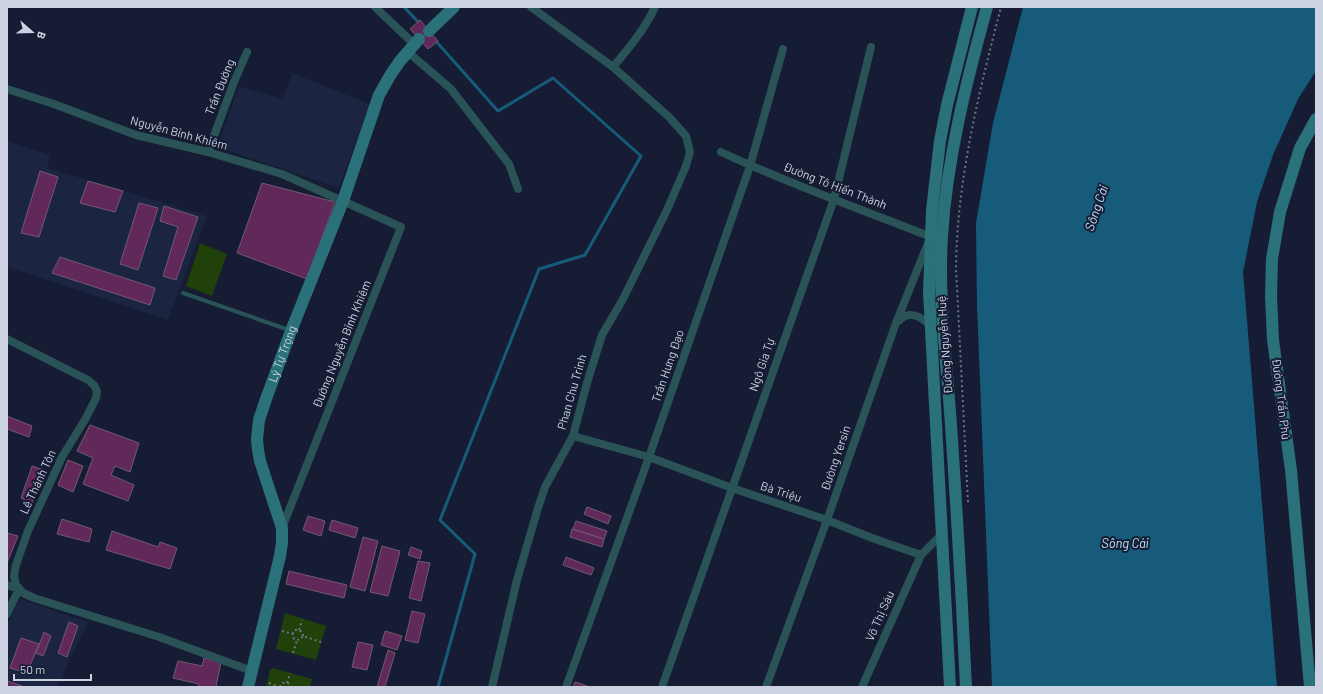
<svg xmlns="http://www.w3.org/2000/svg" width="1323" height="694" viewBox="0 0 1323 694" font-family="Barlow,sans-serif">
  <style>
    .built { fill: #1b2441 }
    .green { fill: #204109 }
    .water { fill: #165c7a }
    .lines { fill: none; stroke-linecap: round; stroke-linejoin: round }
    .stream { stroke: #165c7a; stroke-width: 3 }
    .building { fill: #602959; stroke: #735a6e }
    .path { stroke: #6e7487; stroke-width: 2; stroke-dasharray: 2 3; stroke-linecap: butt }
    .lane { stroke: #2a5358; stroke-width: 4 }
    .street { stroke: #2a5358; stroke-width: 8 }
    .secondary { stroke: #2b7179; stroke-width: 12 }
    .labels { text-anchor: middle; stroke-width: 4; stroke-linejoin: round; paint-order: stroke }
    .street-label { font-size: 12px; fill: #ccd2e1; stroke: #151c33 }
    .water-label { font-size: 13px; font-style: italic; fill: #bae4fa; stroke: #151c33 }
  </style>
  <rect width="100%" height="100%" fill="#151c33"/>
  <path class="built" d="M292,73L370,104L339,188L217,147L239,86L283,99Z
    M7,141L50,155L48,168L207,216L168,320L7,267Z
    M20,599L88,622L57,687H7V625Z"/>
  <path class="green" d="M200,243L227,254L212,296L186,286Z
    M285,613L326,626L316,660L276,649Z
    M273,668L312,679L310,687H266L270,670Z"/>
  <path class="water" d="M1023,7H1316V71L1298,99L1273,155L1257,202L1243,272L1277,687H992L977,304L976,223L993,123Z"/>
  <g class="lines">
    <path class="stream" d="M404,7L421,25
      M434,39L498,111L553,78L641,156L585,255L539,269L440,520L475,554L438,687"/>
  </g>
  <path class="building" d="M420,20L438,41L428,49L410,29Z
    M40,171L58,177L39,237L21,233Z
    M88,181L123,191L115,212L80,203Z
    M262,183L335,202L307,279L237,253Z
    M139,203L158,208L138,270L120,264Z
    M164,206L198,217L176,280L163,276L178,227L160,221Z
    M60,257L155,288L150,305L52,273Z
    M7,416L32,426L29,437L7,429Z
    M90,425L139,443L130,472L115,466L111,475L134,485L128,501L83,484L93,458L77,451Z
    M68,460L83,466L73,492L58,485Z
    M32,466L44,470L32,503L21,498Z
    M587,507L611,516L608,524L584,514Z
    M308,516L325,521L321,536L303,530Z
    M62,519L92,529L89,542L57,534Z
    M332,520L358,528L355,538L329,530Z
    M576,521L607,531L604,539L573,529Z
    M572,529L604,539L602,547L570,537Z
    M112,531L158,547L160,542L177,548L170,569L106,550Z
    M7,533L18,536L7,563Z
    M363,537L378,541L365,591L350,587Z
    M382,546L400,551L388,596L370,592Z
    M411,547L422,551L420,559L408,555Z
    M566,557L594,568L591,575L563,565Z
    M418,561L430,563L421,601L409,598Z
    M289,571L347,585L344,598L286,584Z
    M412,611L425,614L418,643L405,640Z
    M69,622L78,626L67,657L58,653Z
    M385,631L402,636L397,650L381,645Z
    M44,632L51,636L43,656L36,653Z
    M21,638L39,644L27,673L10,668Z
    M358,642L373,645L367,670L352,667Z
    M388,650L395,653L385,687H377Z
    M204,658L221,662L216,687H198L199,684L173,678L178,661L202,666Z
    M7,681L25,687H7Z
    M575,682L590,687H573Z"/>
  <g class="lines">
    <path class="path" d="M968,502L956,268C957,179 979,92 1001,7
      M299,630L302,620
      M282,631L293,634
      M303,636V633L299,630H295L293,633L294,639L300,640L303,636L321,642
      M293,653L297,640
      M269,683L280,687
      M287,683L290,673
      M280,687L282,683H288L290,687"/>
    <path class="lane" d="M183,293L289,330"/>
    <path class="street" d="M375,7L414,44
      M408,52L451,89L509,164L518,189
      M613,67C629,48 645,29 655,7
      M7,89L54,104L136,135L208,152L282,174L401,227L282,528
      M208,152L234,82L247,52
      M721,152C789,184 860,209 931,237H935
      M897,322C899,321 902,318 905,316C915,312 925,320 931,327
      M7,339L88,380L94,385L97,391L96,398L86,418L62,457L28,531L16,565L14,576L16,585L23,593L34,598L159,637L252,671
      M573,436L649,457L732,488L827,520L872,538L921,555
      M7,585L19,589
      M7,614L19,589
      M492,687L517,580L538,508L545,487L573,436L587,383L602,335L623,299L667,210L686,166L690,152L686,136L669,117L613,67L531,7
      M566,687L649,457L750,166L783,49
      M662,687L834,199L871,47
      M766,687L827,520L896,323L928,243
      M862,687L921,555L942,534"/>
    <g class="secondary">
      <path d="M429,31L454,7"/>
      <path id="s1" d="M248,687L280,556L282,543V528L260,461L258,450L257,439L259,420L266,399L291,331L343,201L379,95L391,74L400,61L419,39"/>
      <path d="M950,687L929,292L932,210L940,141L947,105L972,7"/>
      <path d="M966,687C962,600 957,513 951,426C947,363 938,299 942,236C947,158 966,83 987,7"/>
      <path d="M1310,687L1291,470L1273,340L1271,297L1272,259L1280,212L1300,148L1316,119"/>
    </g>
  </g>
  <g class="labels">
    <g class="street-label">
      <text transform="translate(220 87) rotate(-68)" y="4">Trần Đường</text>
      <text transform="translate(179 133) rotate(15)" y="4">Nguyễn Bỉnh Khiêm</text>
      <text transform="translate(835 186) rotate(21)" y="4">Đường Tô Hiến Thành</text>
      <text transform="translate(342 344) rotate(-68)" y="4">Đường Nguyễn Bỉnh Khiêm</text>
      <text transform="translate(945 345) rotate(-94)" y="4">Đường Nguyễn Huệ</text>
      <text dy="4" stroke="none"><textPath href="#s1" startOffset="345">Lý Tự Trọng</textPath></text>
      <text transform="translate(762 365) rotate(-71)" y="4">Ngô Gia Tự</text>
      <text transform="translate(668 366) rotate(-71)" y="4">Trần Hưng Đạo</text>
      <text transform="translate(572 392) rotate(-74)" y="4">Phan Chu Trinh</text>
      <text transform="translate(1281 399) rotate(83)" y="4">Đường Trần Phú</text>
      <text transform="translate(836 458) rotate(-71)" y="4">Đường Yersin</text>
      <text transform="translate(38 482) rotate(-65)" y="4">Lê Thánh Tôn</text>
      <text transform="translate(781 492) rotate(18)" y="4">Bà Triệu</text>
      <text transform="translate(880 616) rotate(-66)" y="4">Võ Thị Sáu</text>
    </g>
    <g class="water-label">
      <text transform="translate(1096 208) rotate(-71)" y="5">Sông Cái</text>
      <text x="1125" y="548">Sông Cái</text>
    </g>
  </g>
  <rect width="1323" height="694" fill="none" stroke="#ccd2e1" stroke-width="16"/>
  <g transform="translate(32 32) rotate(110)" stroke="#151c33" stroke-width="3" paint-order="stroke">
  <path d="M0-3L7 15L0 10L-7 15Z" fill="#ccd2e1"/>
  <text y="-6" font-size="11" font-weight="bold" text-anchor="middle" fill="#ccd2e1">B</text>
  </g>
  <path d="M14 674v6h77v-6" fill="none" stroke="#ccd2e1" stroke-width="2"/>
  <text x="20" y="674" font-size="12" fill="#ccd2e1" stroke="#151c33" stroke-width="3" paint-order="stroke">50 m</text>
</svg>
